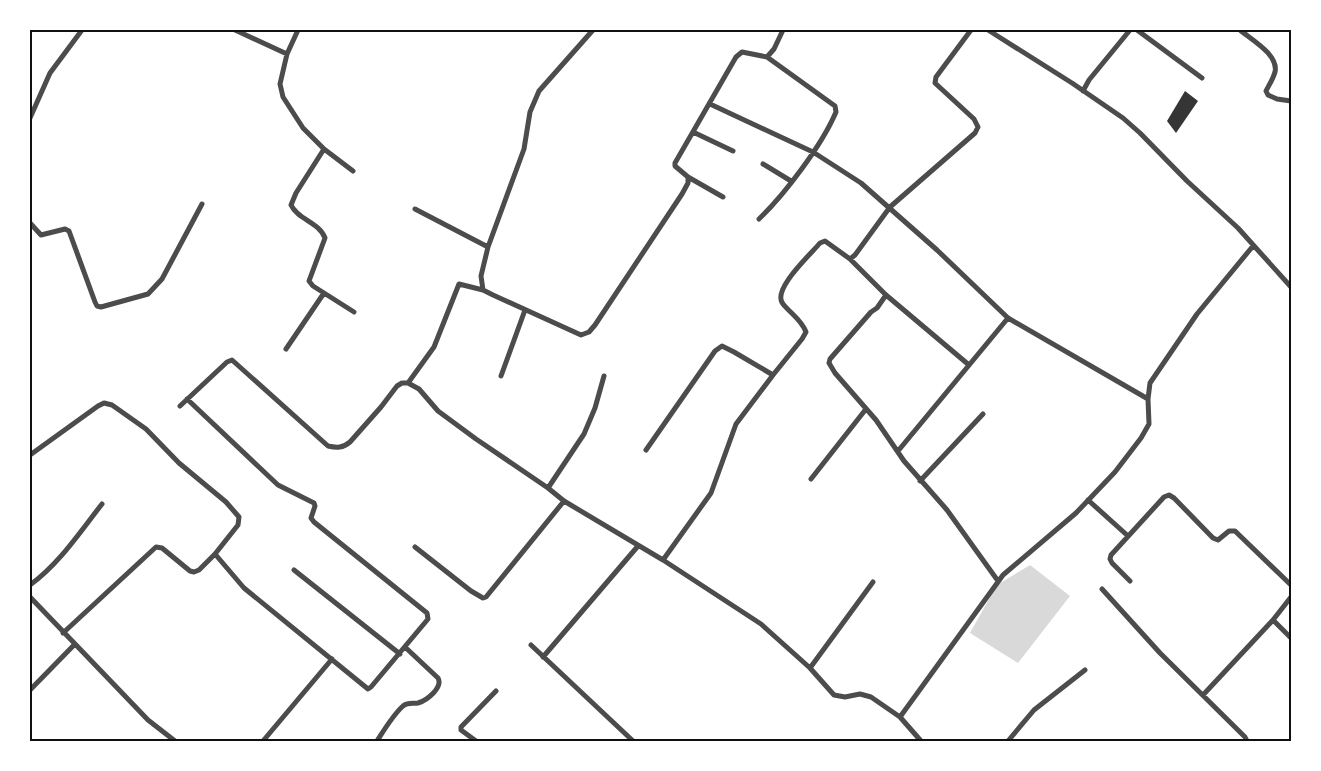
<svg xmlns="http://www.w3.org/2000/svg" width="1321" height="771" viewBox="0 0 1321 771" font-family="'Alegreya Sans',sans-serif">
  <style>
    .water { fill: #d9d9d9 }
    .building { fill: #353535 }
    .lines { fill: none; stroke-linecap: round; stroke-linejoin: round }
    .minor { stroke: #4c4c4c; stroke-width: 5 }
    .neatline { fill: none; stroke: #111; stroke-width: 2 }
  </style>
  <rect width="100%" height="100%" fill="#fff"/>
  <path class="water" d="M1030,565L1070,596L1018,663L970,633L997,585Z"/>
  <path class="building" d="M1185,91L1198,101L1176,133L1167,121Z"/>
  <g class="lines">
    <path class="minor" d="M235,30L287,54
      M298,30L287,54L280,84L283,97L303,128L324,149L353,171
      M593,30L539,91L530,112L524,149L488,247L481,276L483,290L493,295L581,335L589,332L595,325L682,194L688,183V177L675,166V163L736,57L742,52L767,57L774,49L783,30
      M988,30L1072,83L1123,118L1140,133L1187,181L1238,228L1291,287
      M1137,30L1202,78
      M1240,30C1252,40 1279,55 1275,72C1273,79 1269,85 1266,91L1268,95L1277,99L1291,101
      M1083,91L1089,80L1130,30
      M710,104L813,152L861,183L937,250L1008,318L1148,399L1149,424L1141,438L1115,472L1076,513L1003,575L900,717
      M30,118L50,73L82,30
      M693,132L733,151
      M324,149L296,193L291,205C298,220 319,222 325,238L309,281L313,286L354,312
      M763,164L791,181
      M688,177L723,197
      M415,209L488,247
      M759,219C785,194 822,145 836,112L835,106L767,57
      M30,223L41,235L65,229L69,231L95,302L97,306L101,307L148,294L162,279L202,204
      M850,259L886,295L969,365
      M886,295L877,308L871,312L830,359L829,363L835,373L876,420L904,461L947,510L998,581
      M286,349L324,293
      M501,376L525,310
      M408,383L434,347L459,284L483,290
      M187,399L278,485L314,503L315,506L311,518L314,522L427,613L428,619L371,687L368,689L244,588L215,554
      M1148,399L1150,383L1197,314L1253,246
      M180,406L227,362L232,360L328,446C337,448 343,448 350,442L381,407L397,386L402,383H408L419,389L438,411L476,439L548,488L564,501L663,560L761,624L810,668L834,695L845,697L860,694L871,697L900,717L921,741
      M646,450L715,351L722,346L734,352L773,375
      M898,451L1008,318
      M30,455L98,406L104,403L112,405L146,429L179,463L226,502L239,517L238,525L215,554L199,570L194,572L190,571L162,548L156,547L63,633
      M811,479L866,409
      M920,481L983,414
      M548,488L584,434L595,408L604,376
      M1088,500L1128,536
      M415,547L471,591L483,598L486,597L564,501
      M663,560L711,493L736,424L773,375L802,339L806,332C801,319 791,314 783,304C771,290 811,254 820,243L825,241L850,259L855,255L890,207L975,133L978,127L974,119L935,83L936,77L971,30
      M294,570L400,654
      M1130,581L1112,563L1110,559L1111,555L1164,497L1169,495L1174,498L1213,538L1218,540L1229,531H1235L1291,585
      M30,585C59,564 80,532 102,504
      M1102,589L1160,653L1245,737L1247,741
      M30,597L148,720L175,741
      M1273,620L1291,638
      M531,645L633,741
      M543,657L638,546
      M810,668L873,582
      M30,690L74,645
      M1203,695L1273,620L1291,597
      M263,741L332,659
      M377,741C384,730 393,715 403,706C408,702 413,704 418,703C428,700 443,687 438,678L406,648
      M476,741L461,730V727L496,691
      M1008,741L1034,710L1085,670"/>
  </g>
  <rect width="1321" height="771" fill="none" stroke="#ffffff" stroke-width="62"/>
  <rect x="31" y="31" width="1259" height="709" class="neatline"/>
</svg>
